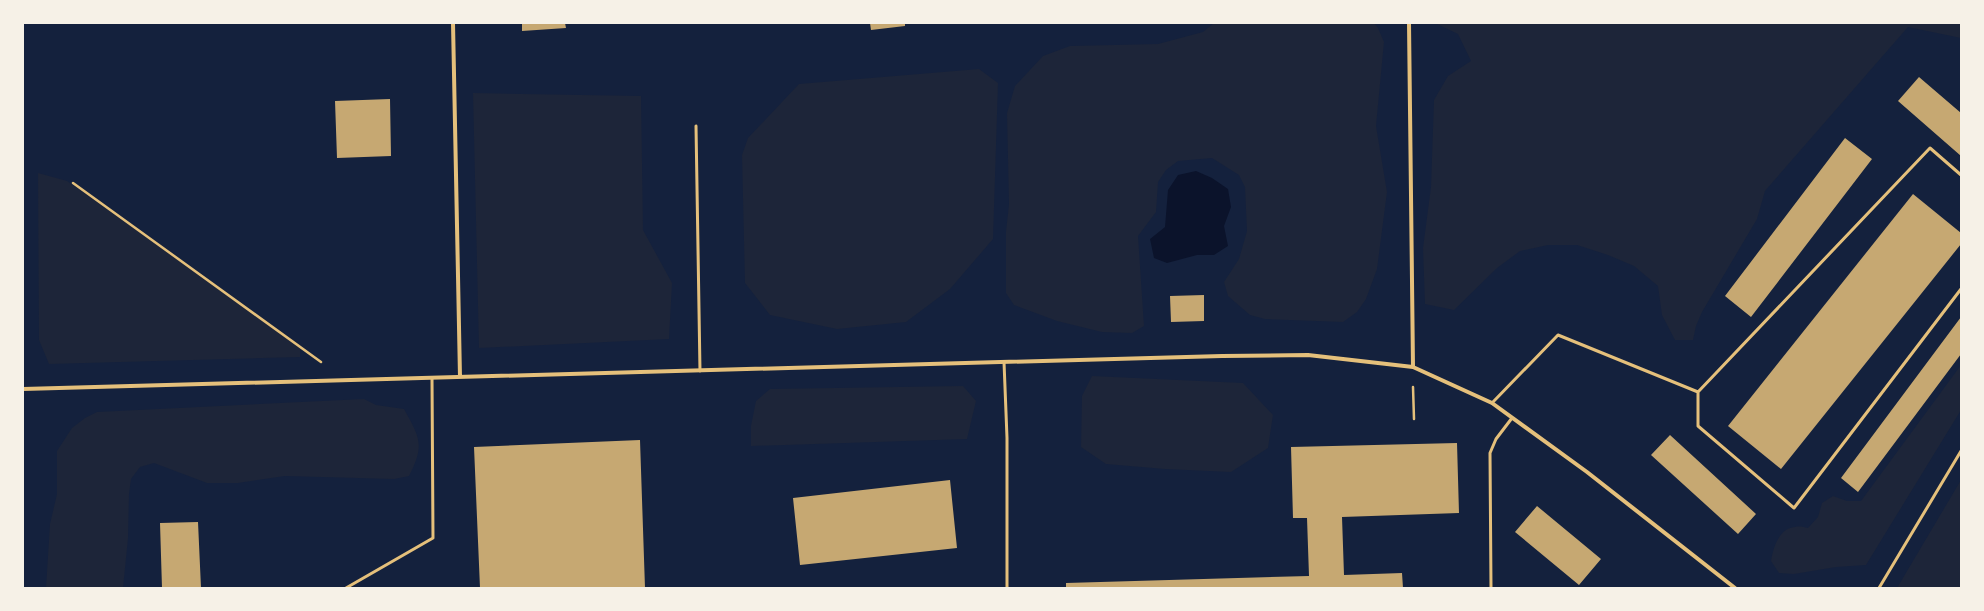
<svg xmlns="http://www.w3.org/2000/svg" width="1984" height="611" viewBox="0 0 1984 611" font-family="Inter,sans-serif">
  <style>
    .green { fill: #1d2539 }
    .water { fill: #0b132b }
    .building { fill: #c6a872 }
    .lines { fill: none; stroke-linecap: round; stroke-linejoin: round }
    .path { stroke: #e5c07b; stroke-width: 2.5 }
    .service { stroke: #e5c07b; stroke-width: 3 }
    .minor { stroke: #e5c07b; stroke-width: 4 }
  </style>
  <rect width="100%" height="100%" fill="#14213d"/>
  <path class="green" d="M1214,23H1374L1378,28L1384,42L1376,126L1387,192L1377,269L1366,299L1357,312L1343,322L1265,319L1250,315L1228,296L1224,282L1239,259L1247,231L1245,187L1239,175L1212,158L1178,161L1166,170L1158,182L1156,212L1138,236L1144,326L1132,333L1102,332L1057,321L1014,305L1006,293V232L1009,204L1007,113L1015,86L1043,56L1070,46L1158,44L1203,32Z
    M1435,23H1961V38L1908,27L1765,191L1757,219L1702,312L1696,326L1693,340H1675L1662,315L1658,286L1634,266L1608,255L1577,245H1548L1520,251L1497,268L1454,310L1425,304L1423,248L1431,187L1434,100L1448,76L1471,61L1458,34Z
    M979,69L998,83L993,239L950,289L906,322L837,329L770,315L745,283L742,155L748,138L799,84Z
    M473,93L641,96L643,230L672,283L669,339L479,348Z
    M38,173L67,181L300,345V357L49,364L39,340Z
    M1961,365V410L1866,565L1836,567L1794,574L1779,573L1771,561C1773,548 1779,528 1795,527C1799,526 1804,527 1808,528L1818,517L1822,503L1833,496L1847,501H1861Z
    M1092,376L1243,383L1273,415L1268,448L1231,472L1165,469L1106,464L1081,447L1082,396Z
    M963,386L976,401L967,439L751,446V426L756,401L770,389Z
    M364,399L376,405L404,409C420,438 425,445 409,476L394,479L285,476L238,483H207L154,463L140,467L131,479L129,494L128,538L123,588H46L50,524L57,494V451L72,428L85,418L97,412Z
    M1961,480V588H1897Z"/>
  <path class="water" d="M1196,171L1212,178L1228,189L1231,207L1224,226L1228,246L1214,255H1197L1167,263L1154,258L1150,239L1165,227L1168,190L1178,175Z"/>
  <path class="building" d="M522,23H565L566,28L522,31Z
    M870,23H905V26L871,30Z
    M1919,77L1961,113V156L1898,101Z
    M390,99L391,156L337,158L335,101Z
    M1845,138L1872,159L1751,317L1725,296Z
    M1913,194L1961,233V244L1781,469L1728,426Z
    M1204,295V321L1171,322L1170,296Z
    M1961,317V354L1858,492L1841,478Z
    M1670,435L1756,514L1738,534L1651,455Z
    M640,440L645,588H480L474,447Z
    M1457,443L1459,513L1342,517L1344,575L1402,573L1403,588H1066V583L1309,576L1307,518H1293L1291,447Z
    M950,480L957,548L800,565L793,498Z
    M1537,506L1601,559L1579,585L1515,532Z
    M198,522L201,588H162L160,523Z"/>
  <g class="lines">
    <path class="path" d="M73,183L321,362
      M1413,387L1414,419"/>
    <path class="service" d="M696,126L700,371
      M1961,175L1930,148L1698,392V426L1794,508L1961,289
      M1004,362L1007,438V588
      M1492,403L1558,335L1698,392
      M346,588L433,538L432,378
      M1491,588L1490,453L1496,439L1512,418
      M1879,588L1961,451"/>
    <path class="minor" d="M453,23L460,377
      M1409,23L1413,367
      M23,389L1222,356L1308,355L1413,367L1492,403L1587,472L1735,588"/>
  </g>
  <rect width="1984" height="611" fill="none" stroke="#f6f1e7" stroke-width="48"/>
</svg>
